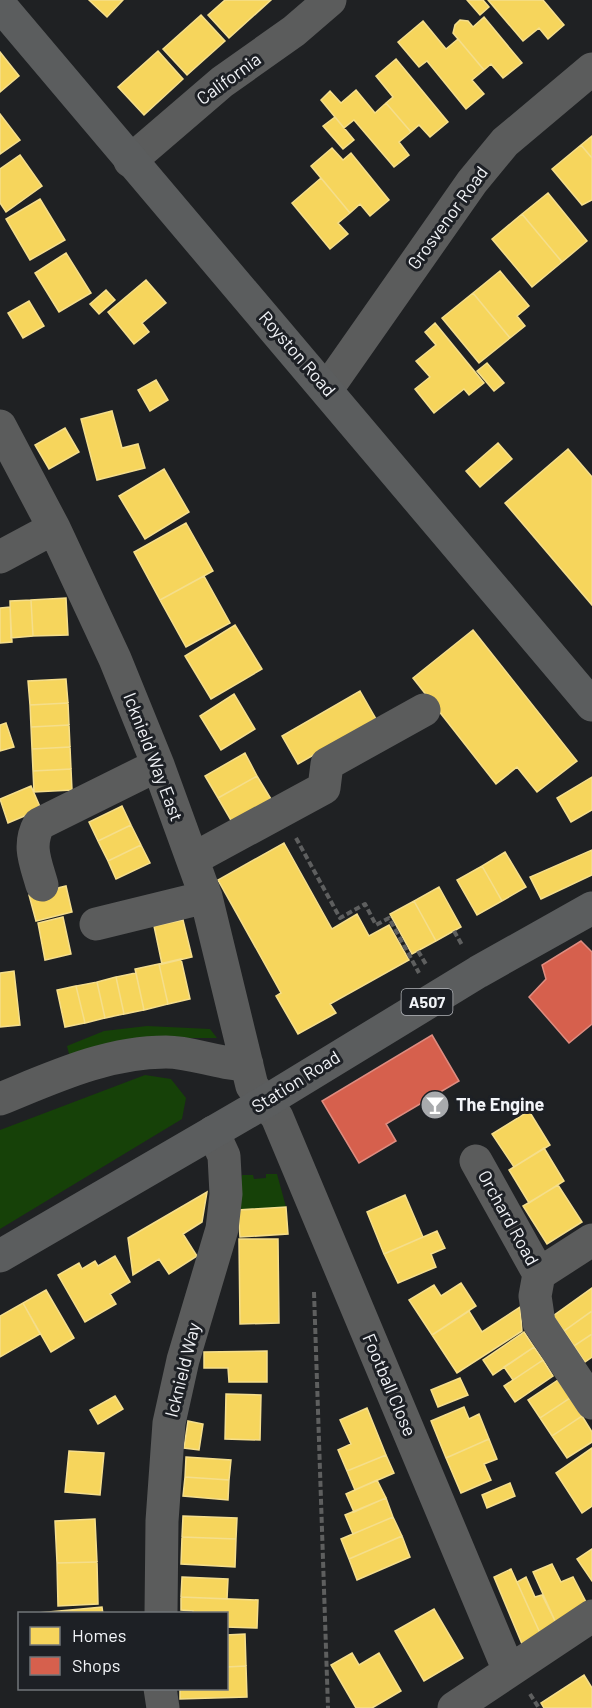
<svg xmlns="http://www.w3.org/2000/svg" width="592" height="1708" viewBox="0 0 592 1708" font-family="Barlow,sans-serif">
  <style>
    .green { fill: #164108 }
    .homes { fill: #f6d55c; stroke: #f5de8b; stroke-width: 1.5 }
    .shops { fill: #d6604d; stroke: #de8c80; stroke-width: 1.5 }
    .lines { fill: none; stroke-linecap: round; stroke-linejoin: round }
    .path { stroke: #5e5f5f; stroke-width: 4; stroke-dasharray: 6 3; stroke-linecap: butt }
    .minor { stroke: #5b5c5c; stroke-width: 33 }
    .major { stroke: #5b5d5e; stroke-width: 33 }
    .labels { text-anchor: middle; stroke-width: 6; stroke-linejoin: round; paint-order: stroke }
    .shield { fill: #1d2025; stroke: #b2b4b9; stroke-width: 1.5 }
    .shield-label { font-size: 16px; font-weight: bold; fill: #f2f4f8 }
    .street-label { font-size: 18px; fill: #f2f4f8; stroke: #1d2025 }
    .poi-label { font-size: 18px; font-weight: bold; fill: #f2f4f8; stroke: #1d2025; text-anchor: start }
  </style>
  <rect width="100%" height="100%" fill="#1f2123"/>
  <path class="green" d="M147,1026L210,1029L217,1038H170L70,1058L67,1046L104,1031Z
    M145,1075L171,1079L186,1098L182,1119L0,1229V1130Z
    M266,1174H277L286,1207L238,1210L242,1175H253L254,1179L266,1178Z"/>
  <path class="homes" d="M89,0H123L107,17Z
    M225,0H271L229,38L208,15Z
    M467,0H483L489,7L480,15Z
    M488,0H543L564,25L548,39L539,28L523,41Z
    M201,15L225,41L187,75L163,49Z
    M484,17L522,63L503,78L491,64L484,70L453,33L455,25L460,20L468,21L473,27Z
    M423,21L446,49L458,39L484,70L472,80L484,94L466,109L427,61L419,67L398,42Z
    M158,51L183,79L144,115L118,87Z
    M0,52L19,76L0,92Z
    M396,59L448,122L430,137L419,125L411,132L386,103L393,97L376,76Z
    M356,90L375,113L386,103L411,132L399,142L409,155L394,167L354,120L344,128L321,100L330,91L341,103Z
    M0,114L20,140L0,154Z
    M335,117L354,140L343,149L323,126Z
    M592,136V158L581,145Z
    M581,145L592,158V200L582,205L552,169Z
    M332,148L343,160L351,153L389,200L370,216L360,204L350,213L311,166Z
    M20,155L42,186L6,212L0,203V169Z
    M321,178L350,213L338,223L348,234L330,249L292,203Z
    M548,193L587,241L562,262L522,214Z
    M40,199L65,240L30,260L6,219Z
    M522,214L562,262L532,287L492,239Z
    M66,253L91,293L59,312L35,273Z
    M500,271L529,306L517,316L525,326L510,338L473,293Z
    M146,280L166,303L142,323L149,332L134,344L108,312Z
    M106,290L115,300L99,314L90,304Z
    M473,293L510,338L479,363L442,318Z
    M29,301L44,326L23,338L8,313Z
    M435,323L484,383L469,395L464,389L434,413L415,389L430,377L416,361L436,345L425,332Z
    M487,363L504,383L494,391L477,371Z
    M156,380L168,400L150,411L138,390Z
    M112,411L122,448L138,444L145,468L97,480L81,419Z
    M65,428L79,452L49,469L35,445Z
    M498,443L512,459L480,487L466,471Z
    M568,449L592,477V605L505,503Z
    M164,469L189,512L145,539L119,496Z
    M186,523L213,571L160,600L134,552Z
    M204,576L230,623L186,647L160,600Z
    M66,598L68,635L33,636L31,600Z
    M31,600L33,636L11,638L10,601Z
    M10,607L12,642L0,643V608Z
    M235,625L262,669L211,699L185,656Z
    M473,630L577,761L537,792L517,767L496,784L413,678Z
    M66,679L68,703L30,705L28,681Z
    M360,691L376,719L298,764L282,736Z
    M234,694L255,729L221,750L200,716Z
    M68,703L69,725L31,727L30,705Z
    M6,723L14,747L0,751V725Z
    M69,725L70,747L32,749L31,727Z
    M70,747L71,769L33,771L32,749Z
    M245,753L257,776L218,798L205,776Z
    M71,769L72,790L34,792L33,771Z
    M257,776L271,799L232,822L218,798Z
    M592,777V810L571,822L557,798Z
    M31,786L41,809L8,823L0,799Z
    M122,806L131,825L98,841L89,822Z
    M131,825L141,845L108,861L98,841Z
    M284,843L332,929L357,914L369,936L389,925L409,960L330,1004L336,1013L298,1034L276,996L281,993L218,880Z
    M141,845L150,863L116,879L108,861Z
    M592,850V875L541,899L530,877Z
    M505,852L526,887L502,901L482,866Z
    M482,866L502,901L477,915L457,880Z
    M66,886L72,912L36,921L29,895Z
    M439,887L461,927L436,941L414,901Z
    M414,901L436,941L412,954L390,914Z
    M63,917L71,954L45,960L38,923Z
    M183,920L192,957L162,964L154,926Z
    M181,959L190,999L168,1004L159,964Z
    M159,964L168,1004L144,1010L135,969Z
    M14,971L20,1025L0,1027V973Z
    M136,973L144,1010L124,1014L116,977Z
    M116,977L124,1014L105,1018L97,982Z
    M97,982L105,1018L85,1023L76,986Z
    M76,986L85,1023L65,1027L57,990Z
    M529,1111L550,1145L514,1167L492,1134Z
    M544,1148L564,1181L529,1203L509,1170Z
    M558,1185L582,1222L547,1244L523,1206Z
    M207,1192L202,1222L183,1234L197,1256L169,1274L159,1259L133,1275L128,1238Z
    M405,1195L423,1237L384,1254L367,1212Z
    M286,1207L288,1234L240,1237L238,1210Z
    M437,1231L445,1248L431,1254L436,1267L398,1283L384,1254Z
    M239,1239H278L279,1323L240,1324Z
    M115,1256L130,1282L110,1294L116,1304L85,1322L58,1275L79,1263L82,1269L95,1261L98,1266Z
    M461,1283L476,1306L432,1335L409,1300L434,1285L441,1296Z
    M592,1288V1311L564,1331L553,1316Z
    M46,1290L74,1338L51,1352L23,1303Z
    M23,1303L40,1334L0,1357V1316Z
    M520,1307L522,1331L457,1373L432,1335L469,1311L482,1332Z
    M592,1311V1334L574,1346L564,1331Z
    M524,1332L534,1347L493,1375L483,1360Z
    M592,1334V1357L585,1362L574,1346Z
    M534,1347L543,1360L513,1380L504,1367Z
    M267,1351V1382H229L228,1368H204V1352Z
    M543,1360L553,1376L515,1402L504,1386Z
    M460,1378L468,1395L438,1407L431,1390Z
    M558,1380L570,1398L540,1418L528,1400Z
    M226,1394L261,1395L260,1440L225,1439Z
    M115,1396L123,1409L98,1424L90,1410Z
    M570,1398L582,1416L552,1436L540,1418Z
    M464,1407L469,1419L479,1414L489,1439L446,1458L431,1421Z
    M367,1408L386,1455L347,1471L338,1450L351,1444L340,1420Z
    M582,1416L592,1432V1442L567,1458L552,1436Z
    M188,1421L203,1424L199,1450L184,1448Z
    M489,1439L497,1459L484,1464L491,1480L461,1493L446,1458Z
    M592,1448V1506L582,1513L556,1473Z
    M69,1451L104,1453L100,1495L65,1492Z
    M386,1455L394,1473L355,1490L347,1471Z
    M186,1457L231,1460L229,1480L185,1477Z
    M185,1477L229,1480L228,1500L183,1496Z
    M377,1480L386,1498L354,1512L346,1494Z
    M510,1483L515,1496L487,1508L482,1495Z
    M386,1498L393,1517L353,1534L345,1515Z
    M183,1516L237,1518L236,1539L182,1537Z
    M393,1517L402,1536L349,1559L341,1539Z
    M95,1519L97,1562L57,1563L55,1521Z
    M402,1536L410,1557L357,1580L349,1559Z
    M182,1537L236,1539L235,1567L181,1564Z
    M592,1549V1581L577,1559Z
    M97,1562L98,1604L58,1606L57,1563Z
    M552,1564L561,1582L573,1577L586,1602L556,1623L533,1572Z
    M511,1569L540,1633L522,1644L494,1577Z
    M182,1577L228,1579L227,1599L181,1597Z
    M526,1577L535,1597L542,1595L556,1623L540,1633L517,1582Z
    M181,1597L258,1600L257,1628L226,1627V1614H193V1611L181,1610Z
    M102,1607L103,1614H38V1613Z
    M434,1609L463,1658L424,1681L395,1631Z
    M245,1634L246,1666L226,1667V1635Z
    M352,1653L359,1665L379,1653L401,1691L372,1708H356L331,1665Z
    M246,1666L247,1697L180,1699V1688H226V1667Z
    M584,1675L592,1688V1708H544L541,1703Z"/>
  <path class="shops" d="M581,941L592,952V1024L569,1043L529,997L546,979L542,965Z
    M432,1035L459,1081L386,1124L396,1141L359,1163L322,1101Z"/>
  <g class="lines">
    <path class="path" d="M296,838L340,918L365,904L376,925L389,918L419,973
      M454,931L462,945
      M418,951L427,966
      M314,1292L328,1708
      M530,1694L539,1708"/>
    <path class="minor" d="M130,161L222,82L294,31L330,0
      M327,389L472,182L505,142L592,69
      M0,426L54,528L115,659L158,765L206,897L252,1086L277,1117L509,1671
      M0,557L54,528
      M193,859L324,788L327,764L424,710
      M42,885C36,863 27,846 39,824L158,765
      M96,924L206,897
      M0,1099C54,1077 107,1052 166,1052C194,1052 219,1065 247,1064
      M476,1161L539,1274L535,1296L539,1323L592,1403
      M539,1274L592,1240
      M161,1614L162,1521L169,1423L183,1360L222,1229L226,1194L224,1156L213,1132
      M160,1688L163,1708
      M454,1708L592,1616"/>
    <path class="major" d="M0,5L592,705
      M0,1256L265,1102L478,972L592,908"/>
  </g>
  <defs>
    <g id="bar-disc" transform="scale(1.5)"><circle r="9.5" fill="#a8aaad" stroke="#1d2025"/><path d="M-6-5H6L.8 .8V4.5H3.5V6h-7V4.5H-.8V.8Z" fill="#fff"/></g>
  </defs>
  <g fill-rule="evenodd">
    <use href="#bar-disc" x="435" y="1105"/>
  </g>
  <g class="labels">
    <rect class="shield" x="401.5" y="989" width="51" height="26" rx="4.5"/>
    <g class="shield-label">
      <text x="427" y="1008">A507</text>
    </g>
    <g class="street-label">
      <text transform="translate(229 79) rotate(-36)" y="6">California</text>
      <text transform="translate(448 218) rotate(-54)" y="6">Grosvenor Road</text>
      <text transform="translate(297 354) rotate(49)" y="6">Royston Road</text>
      <text transform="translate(153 757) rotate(69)" y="6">Icknield Way East</text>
      <text transform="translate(296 1082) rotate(-32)" y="6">Station Road</text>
      <text transform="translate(508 1218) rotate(61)" y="6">Orchard Road</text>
      <text transform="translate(183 1370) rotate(-76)" y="6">Icknield Way</text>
      <text transform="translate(389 1385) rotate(67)" y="6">Football Close</text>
    </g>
    <g class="poi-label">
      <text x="456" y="1111">The Engine</text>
    </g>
  </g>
  <rect x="18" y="1612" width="210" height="78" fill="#1d2025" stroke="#727579" stroke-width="1.5"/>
  <rect x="30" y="1627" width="30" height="18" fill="#f6d55c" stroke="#727579" stroke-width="1.5"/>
  <text x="72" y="1642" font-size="18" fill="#f2f4f8">Homes</text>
  <rect x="30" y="1657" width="30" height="18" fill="#d6604d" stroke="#727579" stroke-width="1.5"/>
  <text x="72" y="1672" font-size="18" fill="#f2f4f8">Shops</text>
</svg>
